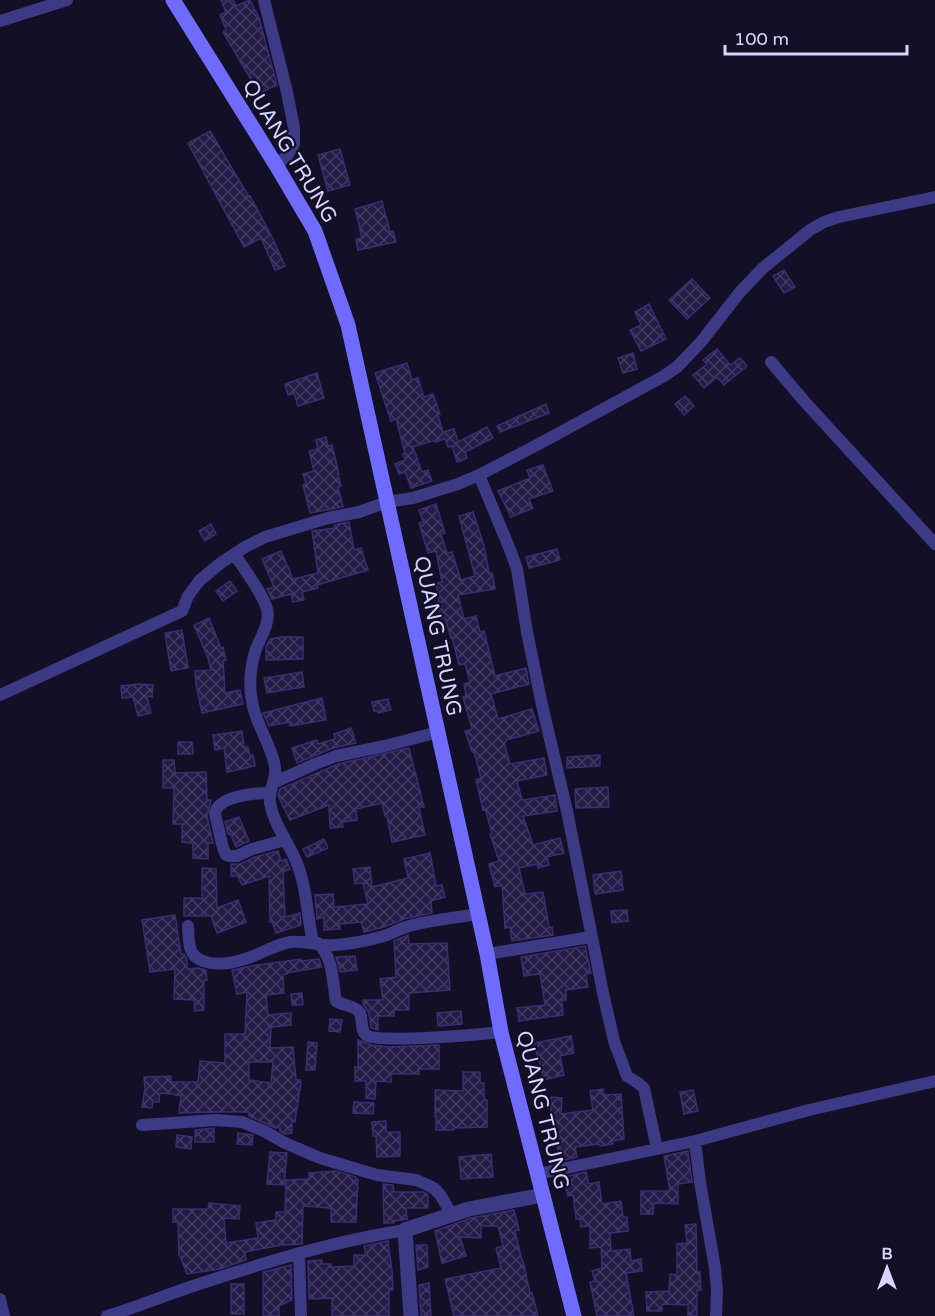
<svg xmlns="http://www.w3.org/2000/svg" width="935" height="1316" viewBox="0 0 935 1316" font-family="'Varela Round',sans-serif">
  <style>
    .building { fill: url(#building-cross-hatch); stroke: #3b2d73; stroke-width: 1.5; fill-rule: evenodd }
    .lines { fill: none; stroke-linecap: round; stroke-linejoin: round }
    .minor { stroke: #3d3a85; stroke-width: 12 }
    .tertiary { stroke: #3d3a85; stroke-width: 15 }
    .secondary { stroke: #6f6bff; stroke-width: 15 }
    .labels { text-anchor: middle; stroke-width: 4.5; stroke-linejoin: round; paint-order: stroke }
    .street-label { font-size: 21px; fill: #d9d4ff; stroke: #130f26 }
  </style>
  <defs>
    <pattern id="building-cross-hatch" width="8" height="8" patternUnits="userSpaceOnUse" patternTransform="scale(1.5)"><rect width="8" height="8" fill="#241b47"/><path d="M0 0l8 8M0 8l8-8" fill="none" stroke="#433b63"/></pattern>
  </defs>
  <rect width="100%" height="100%" fill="#130f26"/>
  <path class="building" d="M221,0H233L236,6L250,0L259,18L277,85L259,93L251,77L250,78L223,32L226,30L220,15L226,12Z
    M210,131L249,197L250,196L272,237L285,266L275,270L261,238L244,247L188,143Z
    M340,149L350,185L328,191L318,155Z
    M382,201L390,232L393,231L396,242L358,250L356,239L362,238L355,209Z
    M784,270L795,287L784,293L773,276Z
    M692,279L710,298L687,319L669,300Z
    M649,304L666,339L641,351L630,330L641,325L635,312Z
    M717,349L730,365L740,358L747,366L724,385L717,377L704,388L693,375L707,364L703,360Z
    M633,353L637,369L623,373L618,358Z
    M407,363L412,380L418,378L424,397L433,394L440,414L438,415L443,432L454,429L458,442L487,427L493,438L465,452L467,458L457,462L452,446L448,447L445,439L436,442V440L413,447L422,472L428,470L432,481L411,488L405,472L399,474L395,464L405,460L403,454L405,453L396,419L391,421L375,373Z
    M317,373L324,398L298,406L294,393L288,395L285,384Z
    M685,396L694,406L684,415L675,404Z
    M546,404L549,413L500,432L497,426Z
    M326,437L328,446L332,445L339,474H338L341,486L338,487L343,507L310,513L303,485L306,484L303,474L314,471L309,451L318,449L316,440Z
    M543,465L553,491L529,499L533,508L511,517L498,491L530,478L527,470Z
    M436,504L445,533L441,534L447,553L452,552L461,580L475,576L459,516L473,512L484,546L489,573H492L495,589L458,595L464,619L476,616L480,632L484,631L495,676L526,668L529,684L491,694L498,719L532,709L539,731L506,740V742L504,743L510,764L544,758L547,775L517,781L522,800L555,795L557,811L523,816L533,845L560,838L564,853L547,857L549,865L538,868L537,864L519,868L525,894L543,892L549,927H552L553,935L512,941L510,927L505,928L502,885L495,887L489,864L499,861L490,834L492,833L485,809L483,810L476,780L481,778L474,752H472L465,731L472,729L463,697L466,696L464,684L470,682L465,664L459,665L452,637L451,638L445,618L441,619L438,604H439L436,583L442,582L436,551L428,553L419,523L423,522L419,510Z
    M349,522L354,550L361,548L368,570L317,585L318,588L302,592L304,600L293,602L291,594L272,599L267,589L274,587L262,559L281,551L293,579L318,573L312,531L335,528L334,525Z
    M211,524L216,534L205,541L199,531Z
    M557,549L560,560L529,568L526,557Z
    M230,581L237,591L223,601L216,591Z
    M209,618L221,648L223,647L226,660L223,661L225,693L240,690L243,704L202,713L196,685L195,671L211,670L208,658L194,625Z
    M182,630L188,668L171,671L165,633Z
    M281,637H303V659L266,660V647L270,639Z
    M302,672L304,687L267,693L264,678Z
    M140,684L153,685L152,697L147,696L151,713L138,716L133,697L122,698L121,686Z
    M322,698L326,720L290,726L289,722L269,726L263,713Z
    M388,699L391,710L378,713V711H374L372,702Z
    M351,728L356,743L333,748L297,763L292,748L317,740L318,744L335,739L334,734Z
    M242,731L244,747H248L250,756L253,755L255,766L227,772L224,748L215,750L213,735Z
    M178,742H192L193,754H178Z
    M409,748L424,807L419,808L425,835L392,842L387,816H385L382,803L356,809L357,820L342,822L343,827L330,828L329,805L290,820L278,796L280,789L338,764Z
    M600,755V766L567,768V757Z
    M163,760H174L175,773L206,772L207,800H211L207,816L213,843H208V859L193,858V843L182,842V824H173L174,788H163Z
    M608,787L609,807L576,808L575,789Z
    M239,817L249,841L236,847L230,833L228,834L225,822Z
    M324,839L328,848L307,857L303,849Z
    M278,851L281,861L286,859L290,869L283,872L285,917L300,913L301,925L276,933L272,922H270L269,876L242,885L238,876H231V864H240L255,857Z
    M430,853L436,886L442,885L445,897L431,901L432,913L404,919L384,927L364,932L361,922L339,924L340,929L324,930V917L317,919L315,895L333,894L334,907L368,904L363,883L355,884L353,869L370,867L372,887L408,878L404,859Z
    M202,868L216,869L217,908L238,900L246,922L217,933L211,916H184V898H202Z
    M621,871L623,890L595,894L593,875Z
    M627,910L628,921L612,923L611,911Z
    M175,915L181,954H184L187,960V969L198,968L206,970L207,980H204V1010L195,1011L194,1000L174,999L175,969L150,972L142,920Z
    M408,935L409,944L447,943L450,990L409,993V1010H394V1016H378V1030L371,1028L369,1013L363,1004V1000H383L380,979L396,977L394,941Z
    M585,946L591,973L586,974L588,987L566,990V1000H562L563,1015L519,1021L517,1008L545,1005L540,974L524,976L521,957Z
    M355,956L357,970L340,972L336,957Z
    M301,959V961L319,959L322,967L287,973V974L283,975L284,993L266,995L268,1015L291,1013V1025L271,1027L270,1048L293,1047L296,1080H300L299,1082H301L295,1122L292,1121V1133L285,1134L280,1131V1128H275L249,1116V1112H214L179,1113L181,1096L171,1094L160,1093L159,1102H153L152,1108L142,1107L145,1088L144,1077L171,1076V1082H198L200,1061L225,1063V1034H245L247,992L237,994L232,970L251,966ZM249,1062H273L271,1083L249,1080Z
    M302,993L303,1005H292L291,994Z
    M461,1011L462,1024L438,1026L437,1013Z
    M330,1019L342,1020L340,1032L329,1031Z
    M571,1036L574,1053L560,1056L564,1075L544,1080L534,1043Z
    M358,1040L372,1045L388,1047L439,1045V1069H419V1074H391V1082L376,1081L375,1099L366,1098V1081H355V1067H358Z
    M308,1042L317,1043L315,1070H306Z
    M463,1072H480V1083H484V1095L485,1100H487V1127L454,1128V1130H436V1117H435V1090L463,1091Z
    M603,1089L604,1095L621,1094L624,1139L612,1141L613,1144L600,1146L599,1144L575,1147L577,1157L560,1161L553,1123H551V1097L562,1098L561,1114L593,1110L590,1091Z
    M693,1090L698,1111L684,1114L680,1092Z
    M354,1102L374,1103L373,1114L353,1113Z
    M386,1121V1132H400V1156L377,1157L376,1136H373L372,1122Z
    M214,1128V1142H195V1130Z
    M238,1133L253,1135L252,1145L237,1144Z
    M177,1135L192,1137L191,1149L176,1147Z
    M688,1151L692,1182L678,1184V1204L654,1203L653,1214H641V1191H670L664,1156Z
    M270,1152L287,1153L284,1185L267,1184Z
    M491,1154L493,1177L461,1179L459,1157Z
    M336,1171L356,1177V1179H358L356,1222H331V1208L303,1206L302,1244L281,1245L245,1252L246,1260L220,1269L187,1274L180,1256H179L178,1222H173V1209H208L209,1203L240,1206L239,1219L224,1218L226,1243L258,1238L256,1223L276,1220V1212H285L286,1180L309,1179V1173Z
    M586,1172L589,1184L599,1182L602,1204L621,1201L623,1217H627L628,1231L610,1233L611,1251L630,1249L631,1261L641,1259L642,1271L626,1273L634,1316H597L590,1282L595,1281L592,1271L602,1268L601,1247L590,1248V1226L581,1227L580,1219H576L573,1195L568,1196L564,1177Z
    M383,1184L393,1185L394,1192H424L428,1195V1208H406L407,1219L394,1221V1223H384Z
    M514,1210L519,1230L515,1231L522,1261H523L530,1293H532L538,1316H454L445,1279L501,1268L496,1248L503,1246L498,1226H481V1238L460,1237L466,1256L442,1263L435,1231L471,1218Z
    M696,1224L697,1272H700L701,1290H697V1316H688V1305L662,1304V1311H647L646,1292L669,1291L670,1274L677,1275V1244L687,1243L685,1225Z
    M388,1241L392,1271L393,1290H389V1316H332V1298L309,1299L308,1261L322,1260V1264H331V1267L354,1266V1255H366L364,1246Z
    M416,1245H427L428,1267L418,1270Z
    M291,1265L292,1300L279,1306V1316H263V1272Z
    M429,1283L431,1316H421L419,1285Z
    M231,1284H244V1314H231Z"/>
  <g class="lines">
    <path class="minor" d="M264,0L287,92L294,128V144L287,156L276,165
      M0,21L67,0
      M771,362L805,402L935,544
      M479,475L511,552L517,569L527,632L542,705L567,811L603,993L614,1041L627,1076L638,1083L644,1088L657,1149
      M234,554C243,567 263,594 267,609C271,623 259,639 255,652C250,669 249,686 252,702C256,725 272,746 275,767C277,780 268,790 270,803C274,825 288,841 296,861C307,887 307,916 313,942
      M0,695L182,611L188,596L200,580L222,562L245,547L265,537L328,518L359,512L387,502L413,498L458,484L479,475L537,445L664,376L677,367L701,342L740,292L763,268L810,230L824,222L839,217L935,197
      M273,783L315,764L336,756L385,746L438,732
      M269,793C255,793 217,796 215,814L223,848L226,855L229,856H237L252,849L285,840
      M188,926C189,940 187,956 203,961C219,967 241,961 256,955C268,950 278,944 290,942C307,940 321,947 335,945C350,944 366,941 380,937C389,935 397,930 406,927C429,920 454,918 478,914
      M318,943C334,959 332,980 336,1001C343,1006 355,1005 360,1013C363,1020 360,1030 366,1035C376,1044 483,1034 501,1032
      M487,954L591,937
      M142,1125L216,1120L242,1122L264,1131L285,1143L320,1158L377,1175L416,1180L428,1185L435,1189L441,1196L452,1215
      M695,1141L700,1182L715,1268L717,1290L716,1316
      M538,1174L695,1141L809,1110L935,1081
      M299,1253L301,1316
      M0,1299L4,1316
      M107,1316C138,1307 168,1294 199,1284C266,1262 335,1241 405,1230"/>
    <path class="tertiary" d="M411,1316L405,1230L469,1209L543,1195"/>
    <path class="secondary" d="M173,0L276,165L315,231L348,325L487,954L501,1032L574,1316"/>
  </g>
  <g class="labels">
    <g class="street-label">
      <text transform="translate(290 151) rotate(59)" y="7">QUANG TRUNG</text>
      <text transform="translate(438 636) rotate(78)" y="7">QUANG TRUNG</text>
      <text transform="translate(543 1110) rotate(76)" y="7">QUANG TRUNG</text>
    </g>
  </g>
  <g transform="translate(887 1268)" stroke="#130f26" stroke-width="4.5" paint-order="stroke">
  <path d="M0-4.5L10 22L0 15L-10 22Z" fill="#d9d4ff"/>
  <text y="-9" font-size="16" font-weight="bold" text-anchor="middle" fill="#d9d4ff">B</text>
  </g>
  <path d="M725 45v9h182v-9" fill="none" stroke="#d9d4ff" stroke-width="3"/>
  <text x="734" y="45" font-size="18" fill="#d9d4ff" stroke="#130f26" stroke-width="4.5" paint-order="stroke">100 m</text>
</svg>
